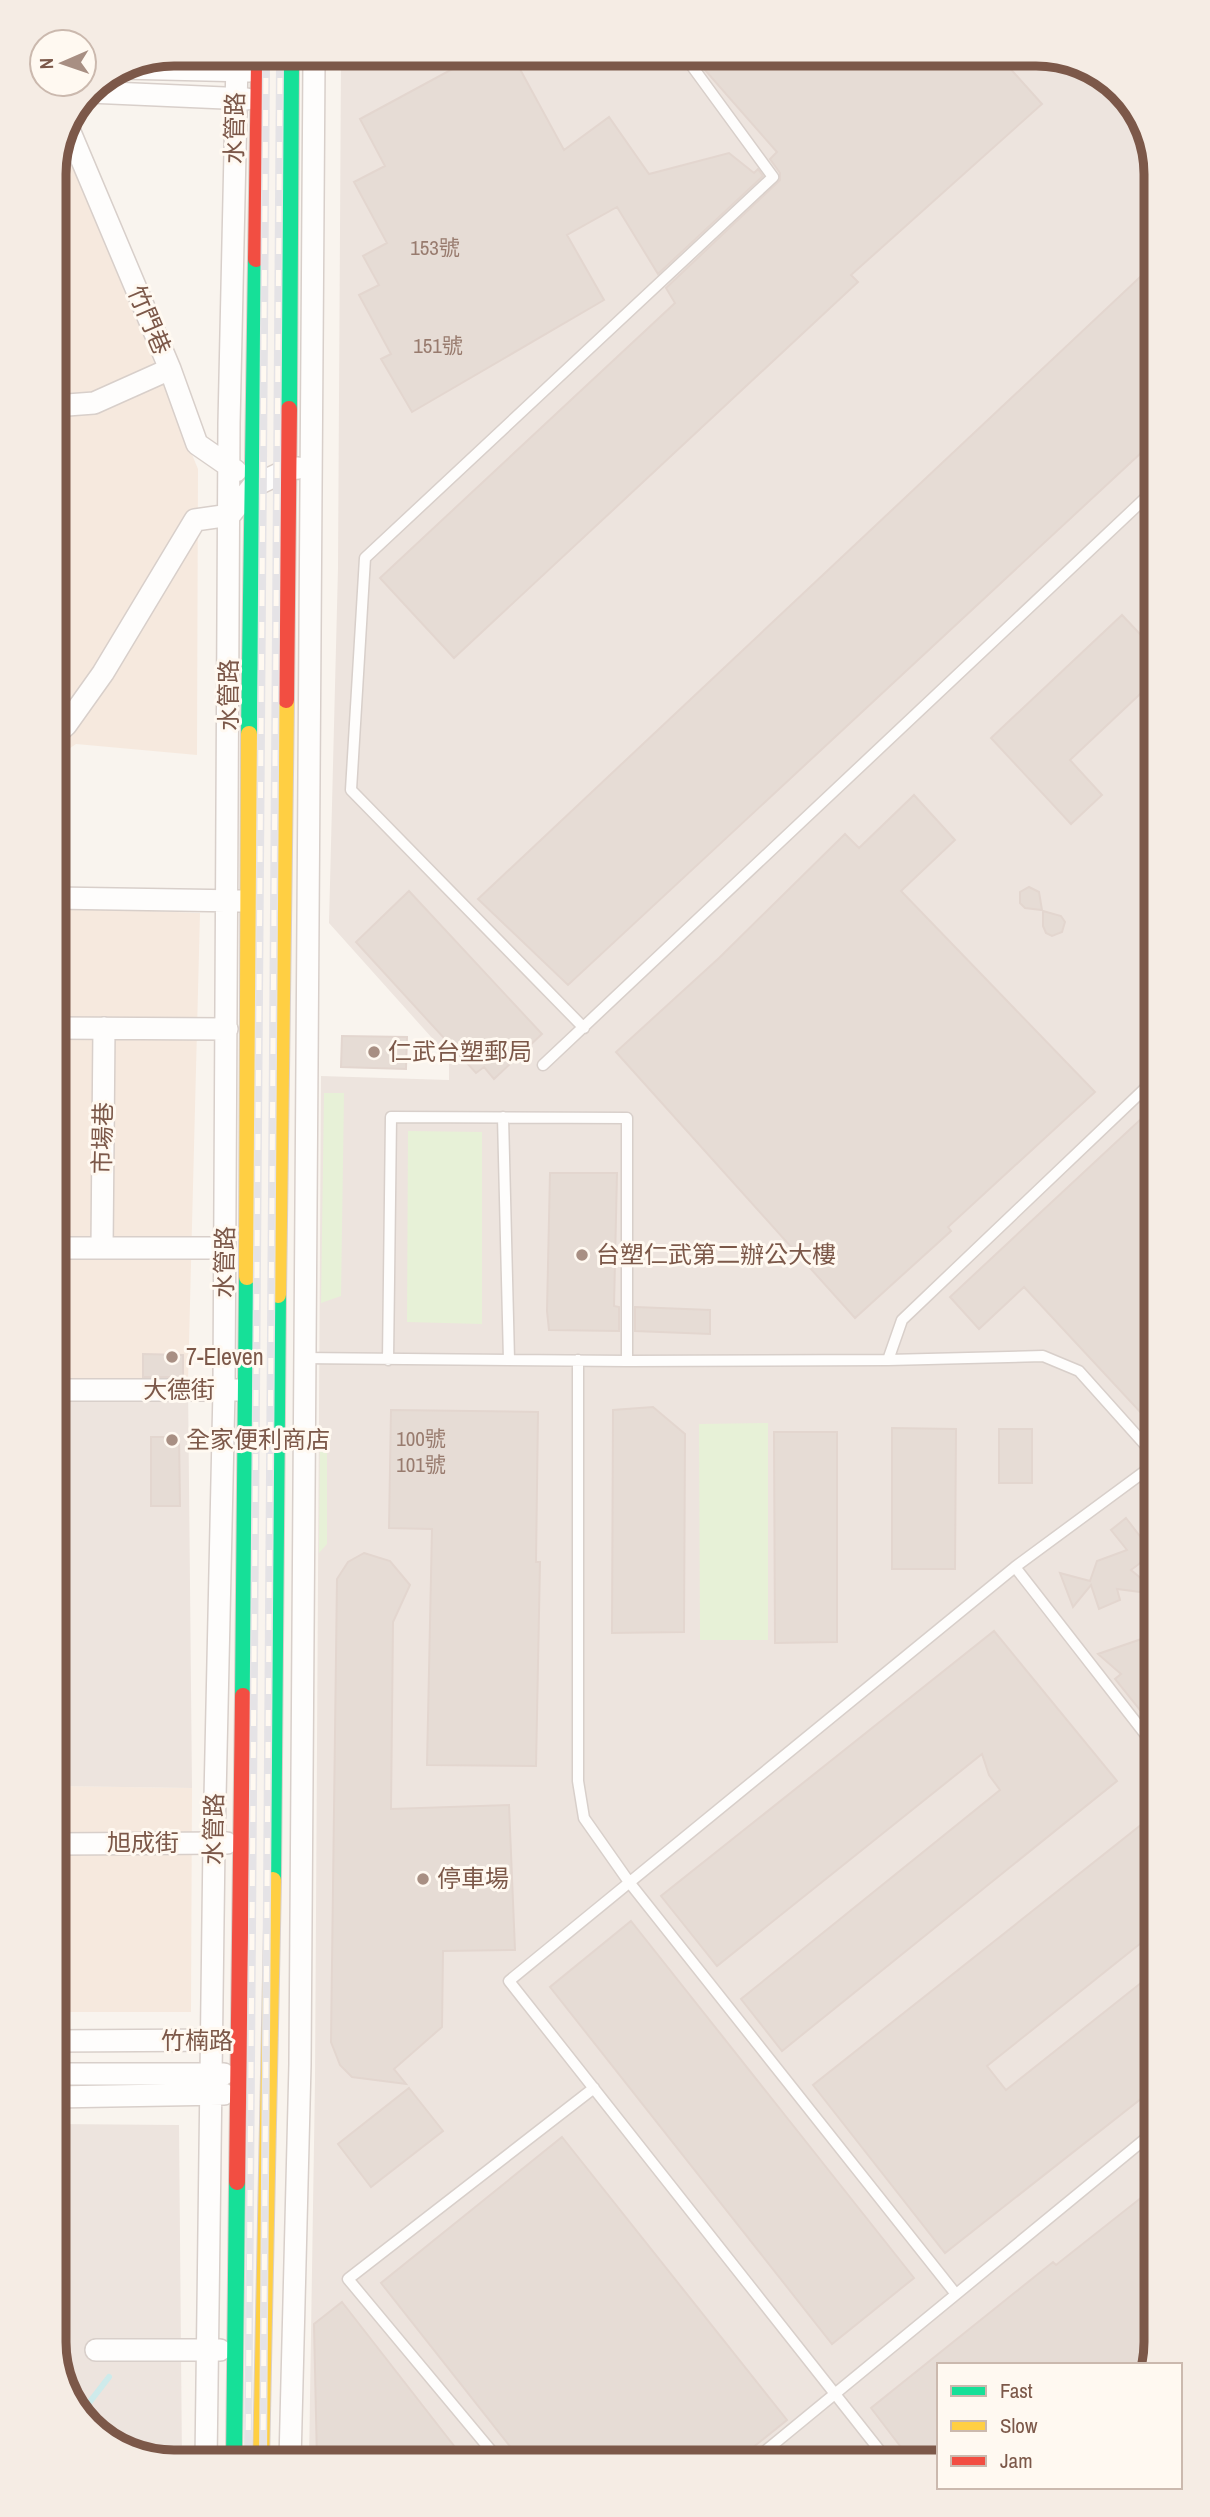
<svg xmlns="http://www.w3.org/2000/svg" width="1210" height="2517" viewBox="0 0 1210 2517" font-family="'Archivo Narrow','Noto Sans TC',sans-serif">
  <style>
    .residential { fill: #f6e9de }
    .industrial { fill: #ede4de }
    .green { fill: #e7f1d7 }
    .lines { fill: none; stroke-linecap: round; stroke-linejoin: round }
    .stream { stroke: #ceebeb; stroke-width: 6 }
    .building { fill: #e6dcd5; stroke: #e3d6cf; stroke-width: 2 }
    .lane-casing { stroke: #d8cfca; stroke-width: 13 }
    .street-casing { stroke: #d8cfca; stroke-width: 24 }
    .fast-casing { stroke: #d9cfc9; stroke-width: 18 }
    .slow-casing { stroke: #d9cfc9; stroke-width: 18 }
    .jam-casing { stroke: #d9cfc9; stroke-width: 18 }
    .lane { stroke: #fefdfc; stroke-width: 10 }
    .street { stroke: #fefdfc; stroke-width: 21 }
    .fast { stroke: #16e098; stroke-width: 16 }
    .slow { stroke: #ffcf43; stroke-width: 16 }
    .jam { stroke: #f24e42; stroke-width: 16 }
    .rail-casing { stroke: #e5e3e6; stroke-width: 8 }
    .rail { stroke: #fff9f1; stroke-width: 5; stroke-dasharray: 16; stroke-linecap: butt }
    .poi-dot { fill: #a88f83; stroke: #fff9f1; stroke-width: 2.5 }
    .labels { text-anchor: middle; stroke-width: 6; stroke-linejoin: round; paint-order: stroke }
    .number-label { font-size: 21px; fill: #987b6e }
    .street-label { font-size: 24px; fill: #7c5849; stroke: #fff9f1 }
    .poi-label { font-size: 24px; fill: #7c5849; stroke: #fff9f1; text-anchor: start }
    .rim { fill: none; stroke: #7c5849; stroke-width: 9 }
  </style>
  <rect width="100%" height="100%" fill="#f9f4ee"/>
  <path class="residential" d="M64,145L198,469L197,755L76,744L54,759V167Z
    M54,907L200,913L188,1382L54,1383Z
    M54,1786L192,1788L191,2012H54Z"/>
  <path class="industrial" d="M1044,55L1108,79L1147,129L1156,174V2343L1149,2365H939V2455L309,2461L315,2080L321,1076L449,1080V1057L329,923L338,568L341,61Z
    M188,1382L192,1788L54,1786V1383Z
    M54,2124L179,2125L182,2462L167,2463L107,2442L63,2388L54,2343Z"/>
  <path class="green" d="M324,1093H344L341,1296L321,1303Z
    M408,1131L482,1132V1324L407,1322Z
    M768,1423V1640H700L699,1424Z
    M320,1439H327V1544L319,1553Z"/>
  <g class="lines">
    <path class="stream" d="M82,2412L109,2377"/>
  </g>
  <path class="building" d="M998,55L1042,104L851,275L858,282L454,658L380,578L675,303L666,288L780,180V173L770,159L777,152L705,70L718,58Z
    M469,60H515L564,150L609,117L649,174L729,153L754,173L758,169L763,176L658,274L617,207L567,235L604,300L412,412L381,359L391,354L359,295L379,285L363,256L387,243L354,182L385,166L360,119Z
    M1156,262V439L568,985L478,899Z
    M1122,615L1156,651V679L1070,760L1102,795L1071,824L991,738Z
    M914,795L955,840L901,891L1095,1092L948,1227L951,1231L855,1318L616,1052L719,958L845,834L859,848Z
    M1029,887L1039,892L1042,910L1025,908L1020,903V892Z
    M409,891L542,1034L494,1079L484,1067L476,1073L356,942Z
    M1043,911L1061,916L1065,922L1062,932L1052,936L1046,933L1043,926Z
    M342,1036L407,1037L406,1069L341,1067Z
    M1156,1105V1429L1024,1287L979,1329L950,1297Z
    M550,1173H617L614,1306L619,1307V1331L549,1330L547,1311Z
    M635,1307L710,1310V1334L635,1331Z
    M143,1354L183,1355V1377H143Z
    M653,1407L685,1434L684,1632L612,1633L613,1410Z
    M391,1410L538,1412L536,1562H540L536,1766L427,1765L432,1529L389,1528Z
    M892,1428L956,1429L955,1569H892Z
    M999,1429H1032V1483H999Z
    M774,1432H837V1642L775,1643Z
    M151,1437H179L180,1506H151Z
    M1126,1518L1146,1544L1156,1541V1551L1131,1570L1156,1591V1594L1117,1589L1120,1600L1099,1609L1091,1585L1073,1607L1060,1573L1090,1581L1097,1561L1127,1550L1111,1530Z
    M364,1553L390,1561L410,1585L393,1622L391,1809L509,1805L515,1950L443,1951L442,2027L394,2069L406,2084L352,2077L340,2065L331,2042L337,1579L348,1562Z
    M994,1631L1117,1781L782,2051L741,1999L1000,1790L989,1775L982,1754L717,1966L661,1896Z
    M1156,1634V1730L1115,1679L1121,1674L1098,1654Z
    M1146,1821L1156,1833V1931L987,2066L1006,2090L1156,1971V2087L945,2253L813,2085Z
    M631,1921L914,2278L832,2344L550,1987Z
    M409,2088L443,2131L371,2187L338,2144Z
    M562,2137L787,2420L741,2457L520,2459L381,2283Z
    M1156,2186V2343L1149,2365H939V2455H907L871,2408L1053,2262L1056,2265Z
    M342,2302L465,2460L317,2461L314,2324Z"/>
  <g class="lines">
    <g class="lane-casing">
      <path id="lane" d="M584,1028L351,790L365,558L773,177L686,58
        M543,1065L1156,488
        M503,1117L509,1360
        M301,1358L627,1361L888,1360L1043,1356L1079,1371L1156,1457
        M388,1360L391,1117L627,1118V1361
        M578,1360V1781L584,1818L629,1882L955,2293
        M888,1360L902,1320L1156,1078
        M1015,1567L1156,1748
        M884,2456L509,1981L1015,1567L1156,1463
        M758,2457L1156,2130
        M498,2459L348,2279L594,2088"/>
    </g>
    <g class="street-casing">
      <path id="street" d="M121,68L249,71
        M89,92L247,99
        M70,132L170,369L197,444L236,471
        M54,406L94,403L170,369
        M54,736L66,725L103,673L195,520L230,515L252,487L289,469L298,468
        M54,898L241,901
        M54,1028L227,1029
        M54,1248H225
        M102,1248L104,1028
        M54,1390H238
        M54,1844L227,1843
        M54,2041L224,2040
        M54,2074H224
        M54,2097L224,2094
        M96,2350H220
        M290,2461L300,2064L314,61
        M206,2462L214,1843L224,1390L229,424L237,62"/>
    </g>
    <g class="fast-casing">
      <path id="fast" d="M289,409L291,62
        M249,734L256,259
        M243,1696L247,1277
        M273,1880L278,1295
        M234,2462L237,2182"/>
    </g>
    <g class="slow-casing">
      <path id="slow" d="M247,1277L249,734
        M278,1295L286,700
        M261,2462L273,1880"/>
    </g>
    <g class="jam-casing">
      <path id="jam" d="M256,259L259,62
        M286,700L289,409
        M237,2182L243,1696"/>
    </g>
    <use href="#lane" class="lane"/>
    <use href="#street" class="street"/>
    <use href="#fast" class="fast"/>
    <use href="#slow" class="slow"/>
    <use href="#jam" class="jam"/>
    <g class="rail-casing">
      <path id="rail" d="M248,2462L266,62
        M263,2462L280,62"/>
    </g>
    <use href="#rail" class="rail"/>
  </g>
  <g class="poi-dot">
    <circle cx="374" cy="1052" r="7"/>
    <circle cx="582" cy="1255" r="7"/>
    <circle cx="172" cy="1357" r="7"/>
    <circle cx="172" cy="1440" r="7"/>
    <circle cx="423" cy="1879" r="7"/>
  </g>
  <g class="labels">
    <g class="number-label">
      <text x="435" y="255">153號</text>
      <text x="438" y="353">151號</text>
      <text x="421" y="1446">100號</text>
      <text x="421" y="1472">101號</text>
    </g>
    <g class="street-label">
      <text transform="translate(235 128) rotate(-89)" y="8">水管路</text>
      <text transform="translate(149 320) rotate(67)" y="8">竹門巷</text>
      <text transform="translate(229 695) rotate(-90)" y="8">水管路</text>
      <text transform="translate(103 1138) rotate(-89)" y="8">市場巷</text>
      <text transform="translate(225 1262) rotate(-89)" y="8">水管路</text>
      <text x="179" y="1398">大德街</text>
      <text transform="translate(214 1829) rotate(-89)" y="8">水管路</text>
      <text x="143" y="1851">旭成街</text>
      <text x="197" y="2049">竹楠路</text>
    </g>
    <g class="poi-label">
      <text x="388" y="1060">仁武台塑郵局</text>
      <text x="596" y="1263">台塑仁武第二辦公大樓</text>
      <text x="186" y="1365">7-Eleven</text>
      <text x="186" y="1448">全家便利商店</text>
      <text x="437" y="1887">停車場</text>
    </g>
  </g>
  <path d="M0 0H1210V2517H0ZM174 66H1036A108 108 0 0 1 1144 174V2342A108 108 0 0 1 1036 2450H174A108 108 0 0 1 66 2342V174A108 108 0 0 1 174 66Z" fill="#f5ece4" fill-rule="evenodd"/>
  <path class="rim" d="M174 66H1036A108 108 0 0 1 1144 174V2342A108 108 0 0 1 1036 2450H174A108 108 0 0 1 66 2342V174A108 108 0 0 1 174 66Z"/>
  <rect x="937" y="2363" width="245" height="126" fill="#fff9f1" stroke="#cbb9ae" stroke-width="2"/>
  <rect x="951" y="2386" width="35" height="10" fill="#16e098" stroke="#cbb9ae" stroke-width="2"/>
  <text x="1000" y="2398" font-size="21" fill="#7c5849">Fast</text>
  <rect x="951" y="2421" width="35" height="10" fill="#ffcf43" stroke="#cbb9ae" stroke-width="2"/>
  <text x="1000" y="2433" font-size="21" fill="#7c5849">Slow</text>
  <rect x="951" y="2456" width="35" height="10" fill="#f24e42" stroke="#cbb9ae" stroke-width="2"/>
  <text x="1000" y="2468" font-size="21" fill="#7c5849">Jam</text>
  <g transform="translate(63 63) rotate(268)"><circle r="33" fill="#fff9f1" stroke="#cbb9ae" stroke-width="2"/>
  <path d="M0-5L12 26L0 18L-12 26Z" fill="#a88f83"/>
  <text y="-10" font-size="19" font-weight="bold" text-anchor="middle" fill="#7c5849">N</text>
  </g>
</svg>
